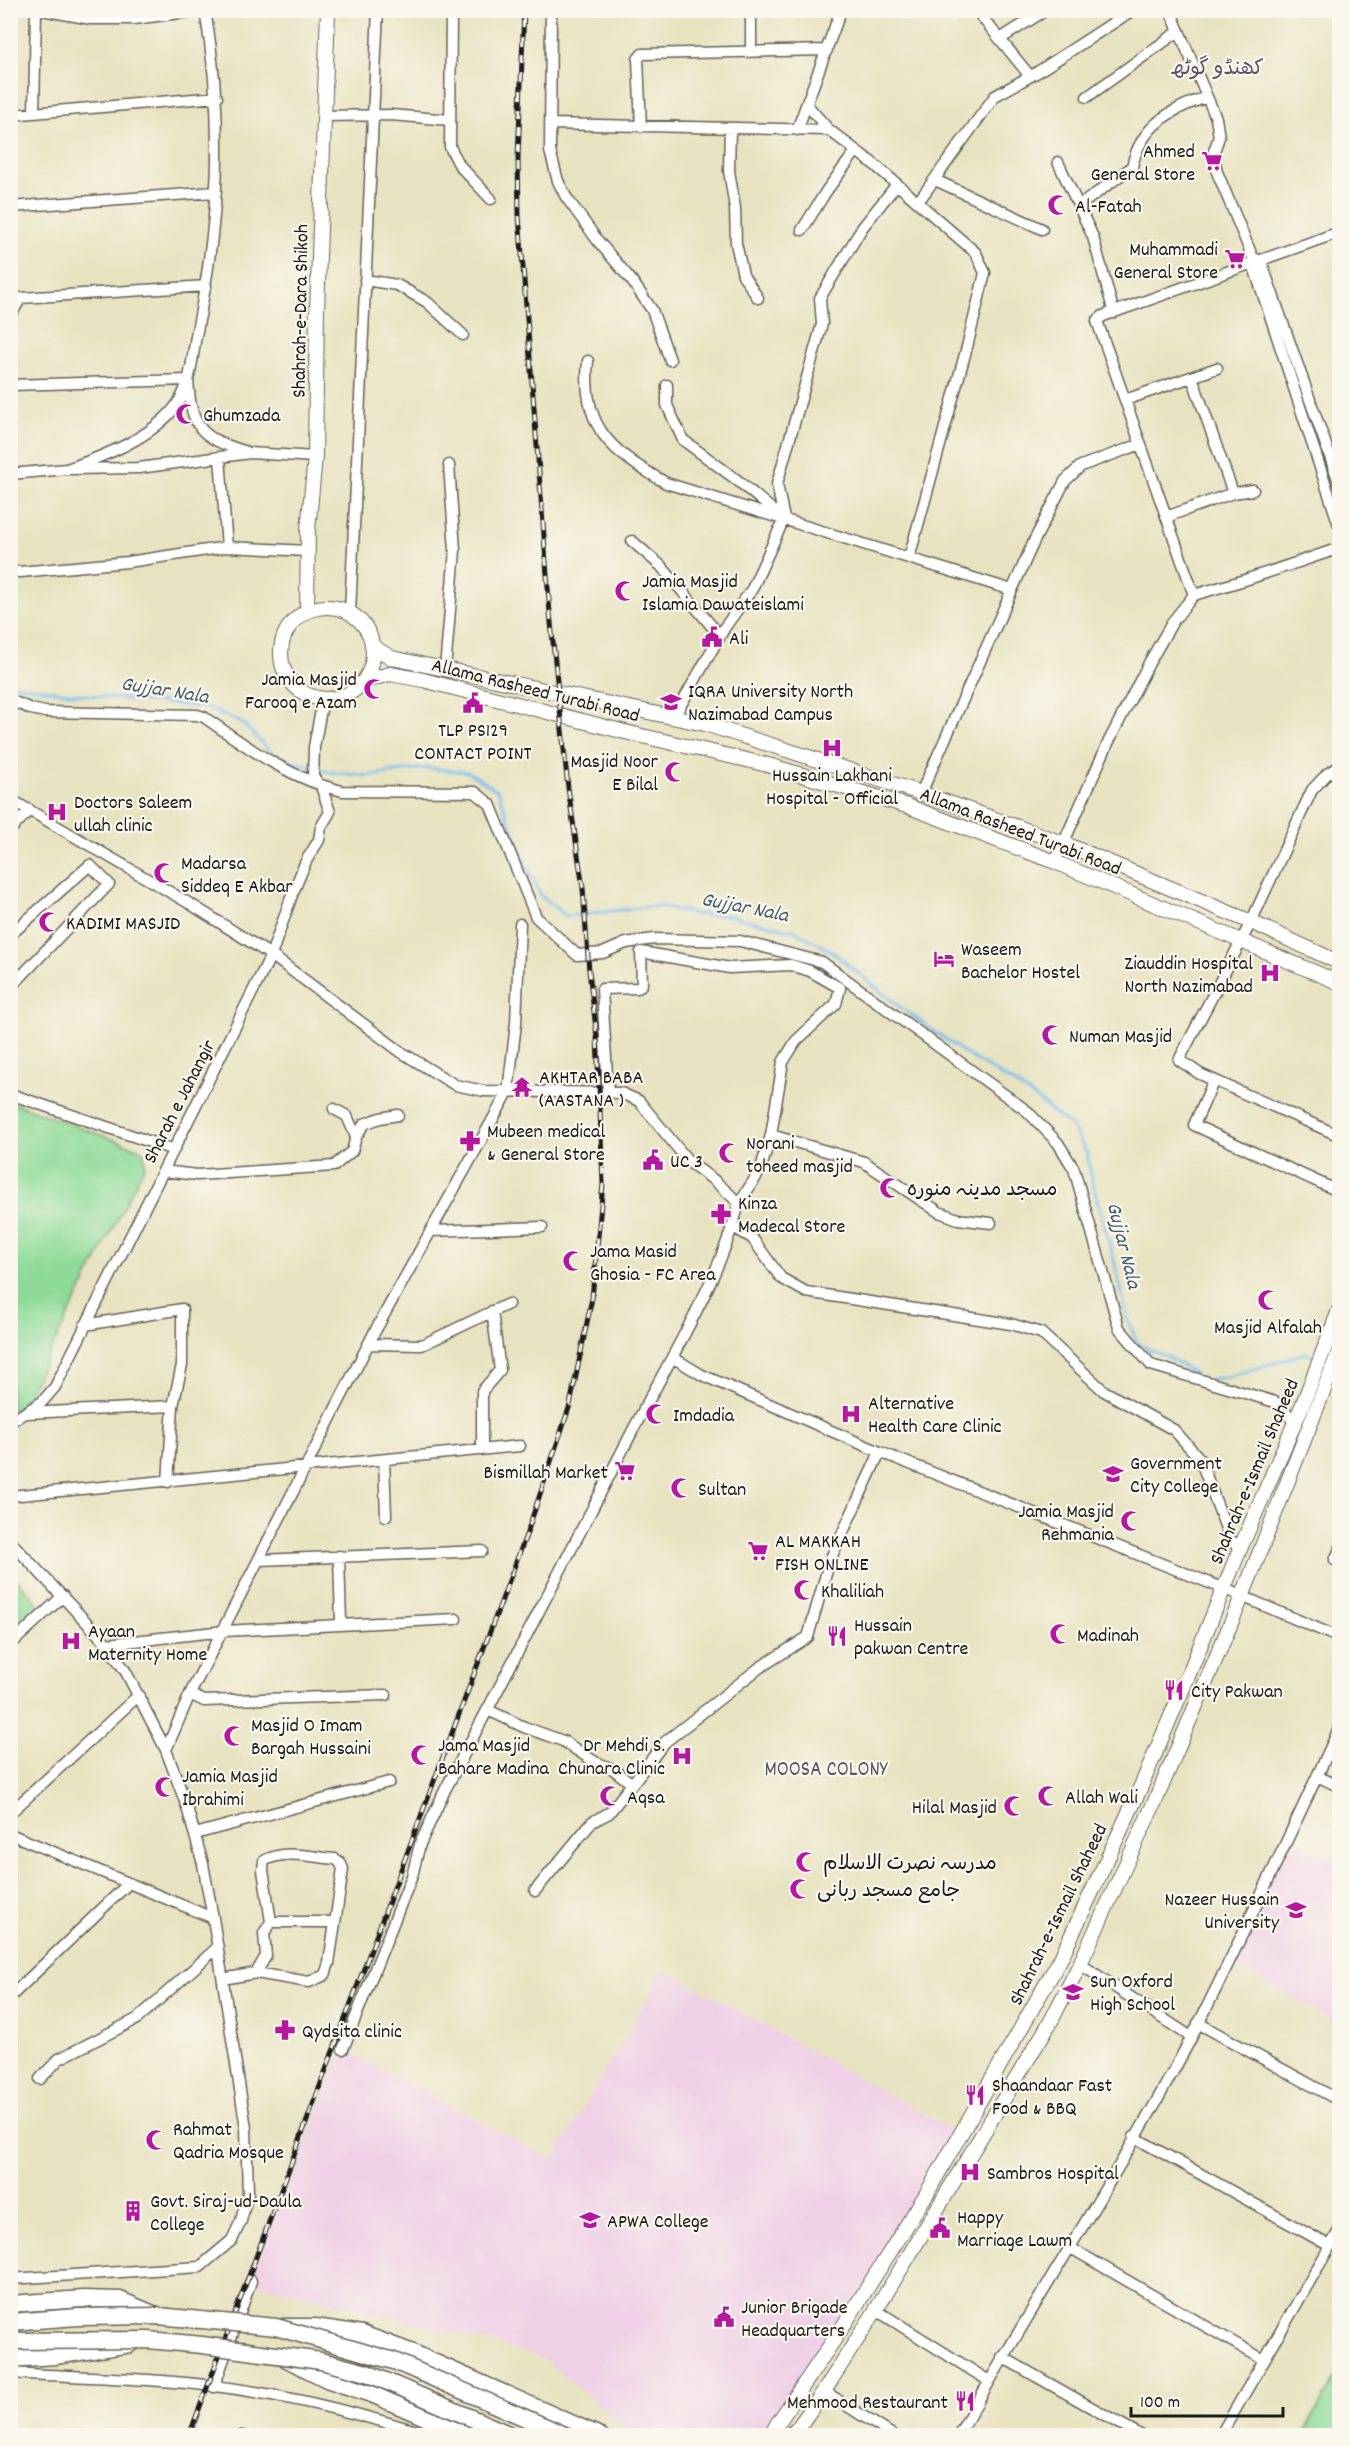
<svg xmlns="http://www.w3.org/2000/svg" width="1350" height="2446" viewBox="0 0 1350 2446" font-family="Dekko,'Playpen Sans Arabic',sans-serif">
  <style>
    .built { fill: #efd0e6 }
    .green { fill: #8eda98; stroke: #557b5a; stroke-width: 1.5 }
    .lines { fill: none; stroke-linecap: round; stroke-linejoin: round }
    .stream { stroke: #75bbec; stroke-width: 3 }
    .minor-casing { stroke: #636155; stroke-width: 13 }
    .major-casing { stroke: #636155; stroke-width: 16 }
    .highway-casing { stroke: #636155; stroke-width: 19 }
    .minor { stroke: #fff; stroke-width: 10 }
    .major { stroke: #fff; stroke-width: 14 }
    .highway { stroke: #fff; stroke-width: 16 }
    .rail-casing { stroke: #1c1c1c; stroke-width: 5 }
    .rail { stroke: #fbf7ec; stroke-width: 3; stroke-dasharray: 9; stroke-linecap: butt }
    .highway-bridge-casing { stroke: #636155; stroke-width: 19; stroke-linecap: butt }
    .highway-bridge { stroke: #fff; stroke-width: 16 }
    .labels { text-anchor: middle; stroke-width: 4.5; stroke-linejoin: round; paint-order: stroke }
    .poi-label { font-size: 20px; fill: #1c1c1c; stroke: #fbf7ec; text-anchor: start }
    .street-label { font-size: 20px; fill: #1c1c1c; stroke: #fbf7ec }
    .neighbourhood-label { font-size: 21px; fill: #5b5267; stroke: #fbf7ec }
    .water-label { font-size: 21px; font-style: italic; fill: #405c6f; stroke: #fbf7ec }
  </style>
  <rect width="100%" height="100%" fill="#fbf7ec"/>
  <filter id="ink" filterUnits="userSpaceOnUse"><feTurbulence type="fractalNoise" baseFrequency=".0167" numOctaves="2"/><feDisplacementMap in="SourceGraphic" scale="12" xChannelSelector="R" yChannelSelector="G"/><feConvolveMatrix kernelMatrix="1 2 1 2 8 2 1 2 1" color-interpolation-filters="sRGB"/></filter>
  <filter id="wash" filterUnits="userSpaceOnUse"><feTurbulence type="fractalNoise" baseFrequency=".008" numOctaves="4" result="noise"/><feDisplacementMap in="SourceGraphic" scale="24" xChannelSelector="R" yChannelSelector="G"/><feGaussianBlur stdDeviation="1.35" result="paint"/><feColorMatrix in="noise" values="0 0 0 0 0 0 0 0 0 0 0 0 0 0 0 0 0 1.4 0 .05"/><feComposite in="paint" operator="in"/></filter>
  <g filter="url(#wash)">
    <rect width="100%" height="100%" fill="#e7e2bf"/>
    <path class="built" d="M1287,1838L1339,1860V2025L1228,1961Z
      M664,1969L961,2135L769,2435H640L629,2431L544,2359L504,2346L249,2281L343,2049L553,2160Z"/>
    <path class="green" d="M10,1102L140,1149L144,1152L145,1165L32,1387L23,1402L11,1413Z
      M11,1573L41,1607L11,1635Z
      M1339,2372V2435H1302Z"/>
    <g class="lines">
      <path class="stream" d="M10,684L75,694L205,707L242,723L274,755L311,767
        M317,769L329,772L366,776L426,768L468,772L498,791L522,856L541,896L566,916L658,906L695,914L727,915L795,931L830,950L896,1004L966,1054L1026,1091L1071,1126L1087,1153L1092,1181L1116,1268L1128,1321L1138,1344L1170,1358L1195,1374
        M1212,1379L1231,1376L1306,1353L1315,1357"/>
    </g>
  </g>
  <g filter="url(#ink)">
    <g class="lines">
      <g class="minor-casing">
        <path id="minor" d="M42,10L91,19H134L203,10
          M451,10L450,147L460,166L491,199
          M551,10L550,151L558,181L566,197L598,241L632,281L652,310L670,360
          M751,10V51
          M976,10L1030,76
          M1170,10L1216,118L1219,137L1213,154L1217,172L1253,258V264L1340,528
          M1000,39L1046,10
          M1087,97L1179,31
          M807,105L829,130L875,165L976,253L985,273L967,347L909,558
          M34,113L36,10
          M10,115L217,97
          M324,116L391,115L450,120
          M550,124L829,130
          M641,127L638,59L642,54L827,50
          M730,128L729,171L735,208L736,243L743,275L758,298
          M797,130L841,10
          M1058,162L1093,237L1114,313
          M935,180L1042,229
          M918,202L995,96L1036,73L1133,10
          M1079,206L1132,167C1140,127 1170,109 1207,97
          M10,207L216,192
          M802,230L827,190L856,151
          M1256,259L1261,261L1340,485
          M365,280L397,285L427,302L463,335
          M10,316L21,298L206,286
          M588,361C581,428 612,452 666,483L1012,590
          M1192,377L1233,493
          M10,385L188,380C191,429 201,438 247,452
          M667,385V405L683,440L737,480L781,517
          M1125,400L1217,368
          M220,458L227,547
          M67,469C104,456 152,438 176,406C191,386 192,359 196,336C219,223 225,125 205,10
          M10,474L67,469L139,468L250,453L315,457
          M1166,517L1233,493L1253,490
          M632,541L661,566L720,636
          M10,571L20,572L128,562L227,547L308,551
          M1194,595L1097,321L1103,316L1340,232
          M350,613L378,10
          M445,670L455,550L449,465
          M10,700L31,709L45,712L197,715L204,717C247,747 290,779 342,791L475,792L490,804L536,917L577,955L603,953L626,943L654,939L740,941L822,962L1027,1111L1058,1143L1074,1169L1119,1328L1151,1365L1275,1402L1282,1407L1295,1423
          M674,717L725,627L752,589L784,519L777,484L822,324L820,298L862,228L897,184
          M1340,766L1328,773L1312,790L1251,922L1179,1060L1200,1074L1340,1136
          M921,793L1035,539L1065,481L1081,466L1141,444
          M10,799L192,905L271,955L401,1052L455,1085L484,1091L621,1093L639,1101L689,1162L715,1181L739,1203C720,1280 669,1360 633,1430C571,1550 509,1670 445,1790L420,1844L412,1876L343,2049
          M10,830L30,810
          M1055,862L1109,741L1149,663L1173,621L1194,595L1248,579L1340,548
          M10,935L90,865L109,884L10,988
          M1214,1080L1194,1125L1340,1192
          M608,1093L602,989L638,988L642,984L641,952L730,968L791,965L810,971L840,988L836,1004L796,1041L783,1062L771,1135L760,1171L739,1203
          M10,1094L174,1150
          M334,1109L347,1116L356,1137
          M771,1135L864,1162L939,1212L958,1219L991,1223
          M163,1171L197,1175L334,1166L352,1151L356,1137L364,1124L380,1118L398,1115
          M733,1227L752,1238L781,1278L806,1292L1011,1324L1041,1333L1104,1391L1174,1430L1200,1459L1230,1539L1240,1549
          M431,1231L542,1227
          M85,1325L182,1309V1365L173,1406L168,1482
          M369,1344L422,1345L508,1304
          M672,1357L702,1375L880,1452L1225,1589L1340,1638
          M27,1413L173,1406
          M10,1422L42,1402L55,1387L271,955L292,895L306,861L319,840L321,827L330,812L321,786L313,777L314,747L323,699
          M482,1450V1391L500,1370L492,1311
          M384,1460L386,1516
          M10,1496L520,1446
          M10,1541L107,1644L126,1672L166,1750L186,1804L203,1864L213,1918L246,2128L248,2193L241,2221L232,2240L200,2267L10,2279
          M1340,1549L1335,1560L1340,1562
          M339,1556L341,1623
          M259,1560L482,1551
          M107,1644L224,1631L456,1619
          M10,1645L63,1596
          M190,1694L374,1333L508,1092L516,1023L520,924
          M488,1710L524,1727L563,1741L595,1762L613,1769L631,1783
          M166,1750L190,1694L204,1701L386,1695
          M1317,1776L1340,1787
          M10,1813L139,1695
          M10,1834L213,1918
          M195,1834L389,1782
          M535,1891L592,1822L609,1813L665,1742L759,1668L808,1637L830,1560L880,1452
          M271,1922H335
          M1080,1964L1191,2037
          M223,1979L256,1973L309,1982L325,1975L329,1963L343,1869L340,1862L335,1859C312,1857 284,1849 264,1861L263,1870L271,1922L264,1933L266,1956L256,1973
          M10,1997L129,1883
          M1198,2023L1340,2101
          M40,2079L59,2059L137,2019L218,1947
          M1134,2137L1330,2246
          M1069,2247L1264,2360
          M876,2310L989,2381
          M1002,2357L1142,2436
          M10,2373C92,2378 175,2378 255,2392C315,2402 374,2418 432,2436
          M214,2387L251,2281
          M824,2391L894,2436
          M241,2436H243
          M958,2436C1036,2297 1126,2164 1199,2023C1248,1925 1294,1826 1340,1727
          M1220,2436L1340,2229"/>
      </g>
      <g class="major-casing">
        <path id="major" d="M281 653a46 46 0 1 1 92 0a46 46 0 1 1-92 0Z
          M307,611L308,530L315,457L317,311L328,10
          M372,646L392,658L705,724L921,793L1063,843L1251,922L1340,963
          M364,681L390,674L423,680L625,732L768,765L907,806L1055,862L1340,983
          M769,2436L842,2328L927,2193L1061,1958L1139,1791L1183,1688L1240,1549L1302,1406L1340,1308
          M792,2436L824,2391L876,2310L1051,2021L1080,1964L1157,1797L1242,1597L1340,1349"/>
      </g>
      <g class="highway-casing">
        <path id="highway" d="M10,2304L84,2299L120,2300L158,2316
          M283,2327H315L362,2334L413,2353L600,2436
          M285,2358L329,2380L374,2395L469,2436
          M10,2359L55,2356L130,2344
          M793,2436L794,2433"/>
      </g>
      <use href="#minor" class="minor"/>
      <use href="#major" class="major"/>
      <use href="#highway" class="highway"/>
      <g class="rail-casing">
        <path id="rail" d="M189,2436L528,1530L570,1405L592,1298L603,1184L597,1037L589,971L583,888L568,788L550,613L519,216L518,157L524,10"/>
      </g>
      <use href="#rail" class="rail"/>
      <g class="highway-bridge-casing">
        <path id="highway-bridge" d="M10,2322L78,2317L158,2316L276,2327L394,2361L567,2436
          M10,2341L148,2340L202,2345L321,2361L367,2373L513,2436"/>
      </g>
      <use href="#highway-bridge" class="highway-bridge"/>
    </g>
  </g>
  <defs>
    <g id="supermarket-bare" transform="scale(1.62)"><path d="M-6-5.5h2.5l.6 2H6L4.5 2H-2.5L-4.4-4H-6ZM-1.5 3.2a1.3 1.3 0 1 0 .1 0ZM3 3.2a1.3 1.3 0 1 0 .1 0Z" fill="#b5179e" stroke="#fbf7ec" stroke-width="2.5" paint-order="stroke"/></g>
    <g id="mosque-bare" transform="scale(1.62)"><path d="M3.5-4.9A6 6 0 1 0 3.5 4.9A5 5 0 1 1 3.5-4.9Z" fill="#b5179e" stroke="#fbf7ec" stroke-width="2.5" paint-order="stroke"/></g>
    <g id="civic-bare" transform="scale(1.62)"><path d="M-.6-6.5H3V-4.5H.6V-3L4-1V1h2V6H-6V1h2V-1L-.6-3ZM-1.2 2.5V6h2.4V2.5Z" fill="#b5179e" stroke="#fbf7ec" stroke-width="2.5" paint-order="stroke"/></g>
    <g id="university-bare" transform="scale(1.62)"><path d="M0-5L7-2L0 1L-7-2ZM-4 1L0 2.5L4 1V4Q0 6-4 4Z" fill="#b5179e" stroke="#fbf7ec" stroke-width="2.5" paint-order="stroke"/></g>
    <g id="hospital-bare" transform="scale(1.62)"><path d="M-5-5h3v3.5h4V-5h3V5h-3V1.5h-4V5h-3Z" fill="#b5179e" stroke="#fbf7ec" stroke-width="2.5" paint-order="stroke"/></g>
    <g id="hotel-bare" transform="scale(1.62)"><path d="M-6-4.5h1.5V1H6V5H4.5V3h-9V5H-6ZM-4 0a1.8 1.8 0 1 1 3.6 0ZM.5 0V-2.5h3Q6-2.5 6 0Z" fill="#b5179e" stroke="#fbf7ec" stroke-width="2.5" paint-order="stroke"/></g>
    <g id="temple-bare" transform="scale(1.62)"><path d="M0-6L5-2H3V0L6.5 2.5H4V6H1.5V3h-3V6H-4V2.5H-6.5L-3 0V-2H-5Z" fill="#b5179e" stroke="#fbf7ec" stroke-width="2.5" paint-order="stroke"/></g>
    <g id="pharmacy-bare" transform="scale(1.62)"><path d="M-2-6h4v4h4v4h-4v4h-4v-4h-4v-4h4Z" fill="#b5179e" stroke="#fbf7ec" stroke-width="2.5" paint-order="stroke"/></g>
    <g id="restaurant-bare" transform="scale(1.62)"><path d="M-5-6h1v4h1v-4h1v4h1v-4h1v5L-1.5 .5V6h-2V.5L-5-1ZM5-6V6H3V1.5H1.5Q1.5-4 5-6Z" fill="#b5179e" stroke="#fbf7ec" stroke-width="2.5" paint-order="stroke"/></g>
    <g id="school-bare" transform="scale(1.62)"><path d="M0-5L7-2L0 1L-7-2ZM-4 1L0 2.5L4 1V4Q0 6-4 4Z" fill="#b5179e" stroke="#fbf7ec" stroke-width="2.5" paint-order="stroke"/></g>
    <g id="building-bare" transform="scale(1.62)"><path d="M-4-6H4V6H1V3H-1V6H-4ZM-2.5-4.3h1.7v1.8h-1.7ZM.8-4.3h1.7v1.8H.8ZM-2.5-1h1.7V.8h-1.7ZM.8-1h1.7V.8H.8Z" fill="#b5179e" stroke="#fbf7ec" stroke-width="2.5" paint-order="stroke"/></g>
  </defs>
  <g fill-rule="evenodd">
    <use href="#supermarket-bare" x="1212" y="161"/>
    <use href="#mosque-bare" x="1058" y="205"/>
    <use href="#supermarket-bare" x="1235" y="259"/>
    <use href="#mosque-bare" x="186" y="414"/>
    <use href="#mosque-bare" x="625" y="591"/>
    <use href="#civic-bare" x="712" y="637"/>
    <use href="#mosque-bare" x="374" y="689"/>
    <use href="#university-bare" x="671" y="702"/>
    <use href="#civic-bare" x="473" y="703"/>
    <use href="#hospital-bare" x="832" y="748"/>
    <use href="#mosque-bare" x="675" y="772"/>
    <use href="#hospital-bare" x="57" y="812"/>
    <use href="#mosque-bare" x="164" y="873"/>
    <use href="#mosque-bare" x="49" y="922"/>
    <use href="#hotel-bare" x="944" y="959"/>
    <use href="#hospital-bare" x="1270" y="973"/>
    <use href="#mosque-bare" x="1052" y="1035"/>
    <use href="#temple-bare" x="522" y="1087"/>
    <use href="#pharmacy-bare" x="470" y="1141"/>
    <use href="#mosque-bare" x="729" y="1153"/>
    <use href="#civic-bare" x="653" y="1160"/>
    <use href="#mosque-bare" x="890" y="1188"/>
    <use href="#pharmacy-bare" x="721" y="1214"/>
    <use href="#mosque-bare" x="573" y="1261"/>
    <use href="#mosque-bare" x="1268" y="1300"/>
    <use href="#mosque-bare" x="656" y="1414"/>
    <use href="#hospital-bare" x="851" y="1414"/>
    <use href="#supermarket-bare" x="625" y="1471"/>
    <use href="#university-bare" x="1113" y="1474"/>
    <use href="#mosque-bare" x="681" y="1488"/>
    <use href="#mosque-bare" x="1131" y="1521"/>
    <use href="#supermarket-bare" x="758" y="1551"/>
    <use href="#mosque-bare" x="804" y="1590"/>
    <use href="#mosque-bare" x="1060" y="1634"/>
    <use href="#restaurant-bare" x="837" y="1636"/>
    <use href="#hospital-bare" x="71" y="1641"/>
    <use href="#restaurant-bare" x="1174" y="1690"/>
    <use href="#mosque-bare" x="234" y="1736"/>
    <use href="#mosque-bare" x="421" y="1755"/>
    <use href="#hospital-bare" x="682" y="1756"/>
    <use href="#mosque-bare" x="165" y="1787"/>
    <use href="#mosque-bare" x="610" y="1796"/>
    <use href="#mosque-bare" x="1048" y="1796"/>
    <use href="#mosque-bare" x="1014" y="1806"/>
    <use href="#mosque-bare" x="806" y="1862"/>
    <use href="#mosque-bare" x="800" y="1889"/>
    <use href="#university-bare" x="1296" y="1910"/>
    <use href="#school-bare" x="1073" y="1992"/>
    <use href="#pharmacy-bare" x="285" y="2030"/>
    <use href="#restaurant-bare" x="975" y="2095"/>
    <use href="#mosque-bare" x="156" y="2140"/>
    <use href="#hospital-bare" x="970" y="2172"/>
    <use href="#building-bare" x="133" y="2211"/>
    <use href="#university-bare" x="590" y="2220"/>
    <use href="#civic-bare" x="940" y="2228"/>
    <use href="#civic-bare" x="724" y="2317"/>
    <use href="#restaurant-bare" x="965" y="2401"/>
  </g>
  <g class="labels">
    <g class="poi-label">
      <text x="1195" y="157" text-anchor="end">Ahmed<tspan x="1195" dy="23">General Store</tspan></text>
      <text x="1075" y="212">Al-Fatah</text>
      <text x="1218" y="255" text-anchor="end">Muhammadi<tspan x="1218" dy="23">General Store</tspan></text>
      <text x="203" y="421">Ghumzada</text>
      <text x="642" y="587">Jamia Masjid<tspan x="642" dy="23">Islamia Dawateislami</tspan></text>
      <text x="729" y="644">Ali</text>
      <text x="357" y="685" text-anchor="end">Jamia Masjid<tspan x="357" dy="23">Farooq e Azam</tspan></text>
      <text x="688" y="697">IQRA University North<tspan x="688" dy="23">Nazimabad Campus</tspan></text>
      <text x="473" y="736" text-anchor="middle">TLP PS129<tspan x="473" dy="23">CONTACT POINT</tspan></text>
      <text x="658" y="767" text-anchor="end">Masjid Noor<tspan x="658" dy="23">E Bilal</tspan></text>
      <text x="832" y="781" text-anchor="middle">Hussain Lakhani<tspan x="832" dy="23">Hospital - Official</tspan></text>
      <text x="74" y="808">Doctors Saleem<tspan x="74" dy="23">ullah clinic</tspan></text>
      <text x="181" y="869">Madarsa<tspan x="181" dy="23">Siddeq E Akbar</tspan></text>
      <text x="66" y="929">KADIMI MASJID</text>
      <text x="961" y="955">Waseem<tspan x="961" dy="23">Bachelor Hostel</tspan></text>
      <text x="1253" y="969" text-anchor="end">Ziauddin Hospital<tspan x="1253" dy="23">North Nazimabad</tspan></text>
      <text x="1069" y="1042">Numan Masjid</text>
      <text x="539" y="1083">AKHTAR BABA<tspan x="539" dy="23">(AASTANA )</tspan></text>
      <text x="487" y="1137">Mubeen medical<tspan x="487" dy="23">&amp; General Store</tspan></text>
      <text x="746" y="1149">Norani<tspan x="746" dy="23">toheed masjid</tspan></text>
      <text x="670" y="1167">UC 3</text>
      <text x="907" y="1195">مسجد مدینہ منورہ</text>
      <text x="738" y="1209">Kinza<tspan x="738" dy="23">Madecal Store</tspan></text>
      <text x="590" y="1257">Jama Masid<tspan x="590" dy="23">Ghosia - FC Area</tspan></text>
      <text x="1268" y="1333" text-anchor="middle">Masjid Alfalah</text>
      <text x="868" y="1409">Alternative<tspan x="868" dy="23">Health Care Clinic</tspan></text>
      <text x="673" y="1421">Imdadia</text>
      <text x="1130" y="1469">Government<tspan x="1130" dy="23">City College</tspan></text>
      <text x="608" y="1478" text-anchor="end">Bismillah Market</text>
      <text x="698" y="1495">Sultan</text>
      <text x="1114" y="1517" text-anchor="end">Jamia Masjid<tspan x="1114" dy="23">Rehmania</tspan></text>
      <text x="775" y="1547">AL MAKKAH<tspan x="775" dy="23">FISH ONLINE</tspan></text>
      <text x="821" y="1597">Khaliliah</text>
      <text x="854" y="1631">Hussain<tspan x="854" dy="23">pakwan Centre</tspan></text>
      <text x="88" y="1637">Ayaan<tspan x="88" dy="23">Maternity Home</tspan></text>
      <text x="1077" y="1641">Madinah</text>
      <text x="1191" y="1697">City Pakwan</text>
      <text x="251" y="1731">Masjid O Imam<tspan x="251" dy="23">Bargah Hussaini</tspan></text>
      <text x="438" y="1751">Jama Masjid<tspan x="438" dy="23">Bahare Madina</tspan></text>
      <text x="665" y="1751" text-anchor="end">Dr Mehdi S.<tspan x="665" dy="23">Chunara Clinic</tspan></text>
      <text x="182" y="1782">Jamia Masjid<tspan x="182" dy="23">Ibrahimi</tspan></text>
      <text x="627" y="1803">Aqsa</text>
      <text x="1065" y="1803">Allah Wali</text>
      <text x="997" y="1813" text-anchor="end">Hilal Masjid</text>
      <text x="823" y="1869">مدرسہ نصرت الاسلام</text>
      <text x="817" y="1896">جامع مسجد ربانی</text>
      <text x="1279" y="1905" text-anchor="end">Nazeer Hussain<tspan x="1279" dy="23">University</tspan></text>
      <text x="1090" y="1987">Sun Oxford<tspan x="1090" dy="23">High School</tspan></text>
      <text x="302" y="2037">Qydsita clinic</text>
      <text x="992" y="2091">Shaandaar Fast<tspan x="992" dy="23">Food &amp; BBQ</tspan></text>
      <text x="173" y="2135">Rahmat<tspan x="173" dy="23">Qadria Mosque</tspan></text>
      <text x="987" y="2179">Sambros Hospital</text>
      <text x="150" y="2207">Govt. Siraj-ud-Daula<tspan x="150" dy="23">College</tspan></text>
      <text x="957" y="2223">Happy<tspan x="957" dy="23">Marriage Lawm</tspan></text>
      <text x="607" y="2227">APWA College</text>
      <text x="741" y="2313">Junior Brigade<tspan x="741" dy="23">Headquarters</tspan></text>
      <text x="948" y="2408" text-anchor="end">Mehmood Restaurant</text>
    </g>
    <g class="street-label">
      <text transform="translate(299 311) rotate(-89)" y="7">Shahrah-e-Dara Shikoh</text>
      <text transform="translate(536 689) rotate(14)" y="7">Allama Rasheed Turabi Road</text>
      <text transform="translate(1021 830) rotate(21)" y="7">Allama Rasheed Turabi Road</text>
      <text transform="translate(178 1101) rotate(-63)" y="7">Sharah e Jahangir</text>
      <text transform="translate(1253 1471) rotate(-67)" y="7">Shahrah-e-Ismail Shaheed</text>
      <text transform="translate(1057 1914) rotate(-64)" y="7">Shahrah-e-Ismail Shaheed</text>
    </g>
    <g class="neighbourhood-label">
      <text x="1217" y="74">کھنڈو گوٹھ</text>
      <text x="826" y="1775">MOOSA COLONY</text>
    </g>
    <g class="water-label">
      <text transform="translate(165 689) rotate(9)" y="7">Gujjar Nala</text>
      <text transform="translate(745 906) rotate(11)" y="7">Gujjar Nala</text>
      <text transform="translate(1125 1245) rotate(76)" y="7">Gujjar Nala</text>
    </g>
  </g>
  <rect width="1350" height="2446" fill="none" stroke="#fbf7ec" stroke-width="36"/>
  <path d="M1131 2407v9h152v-9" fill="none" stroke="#1c1c1c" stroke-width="3"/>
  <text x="1140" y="2407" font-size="18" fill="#1c1c1c" stroke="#fbf7ec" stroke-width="4.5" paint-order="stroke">100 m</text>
</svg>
